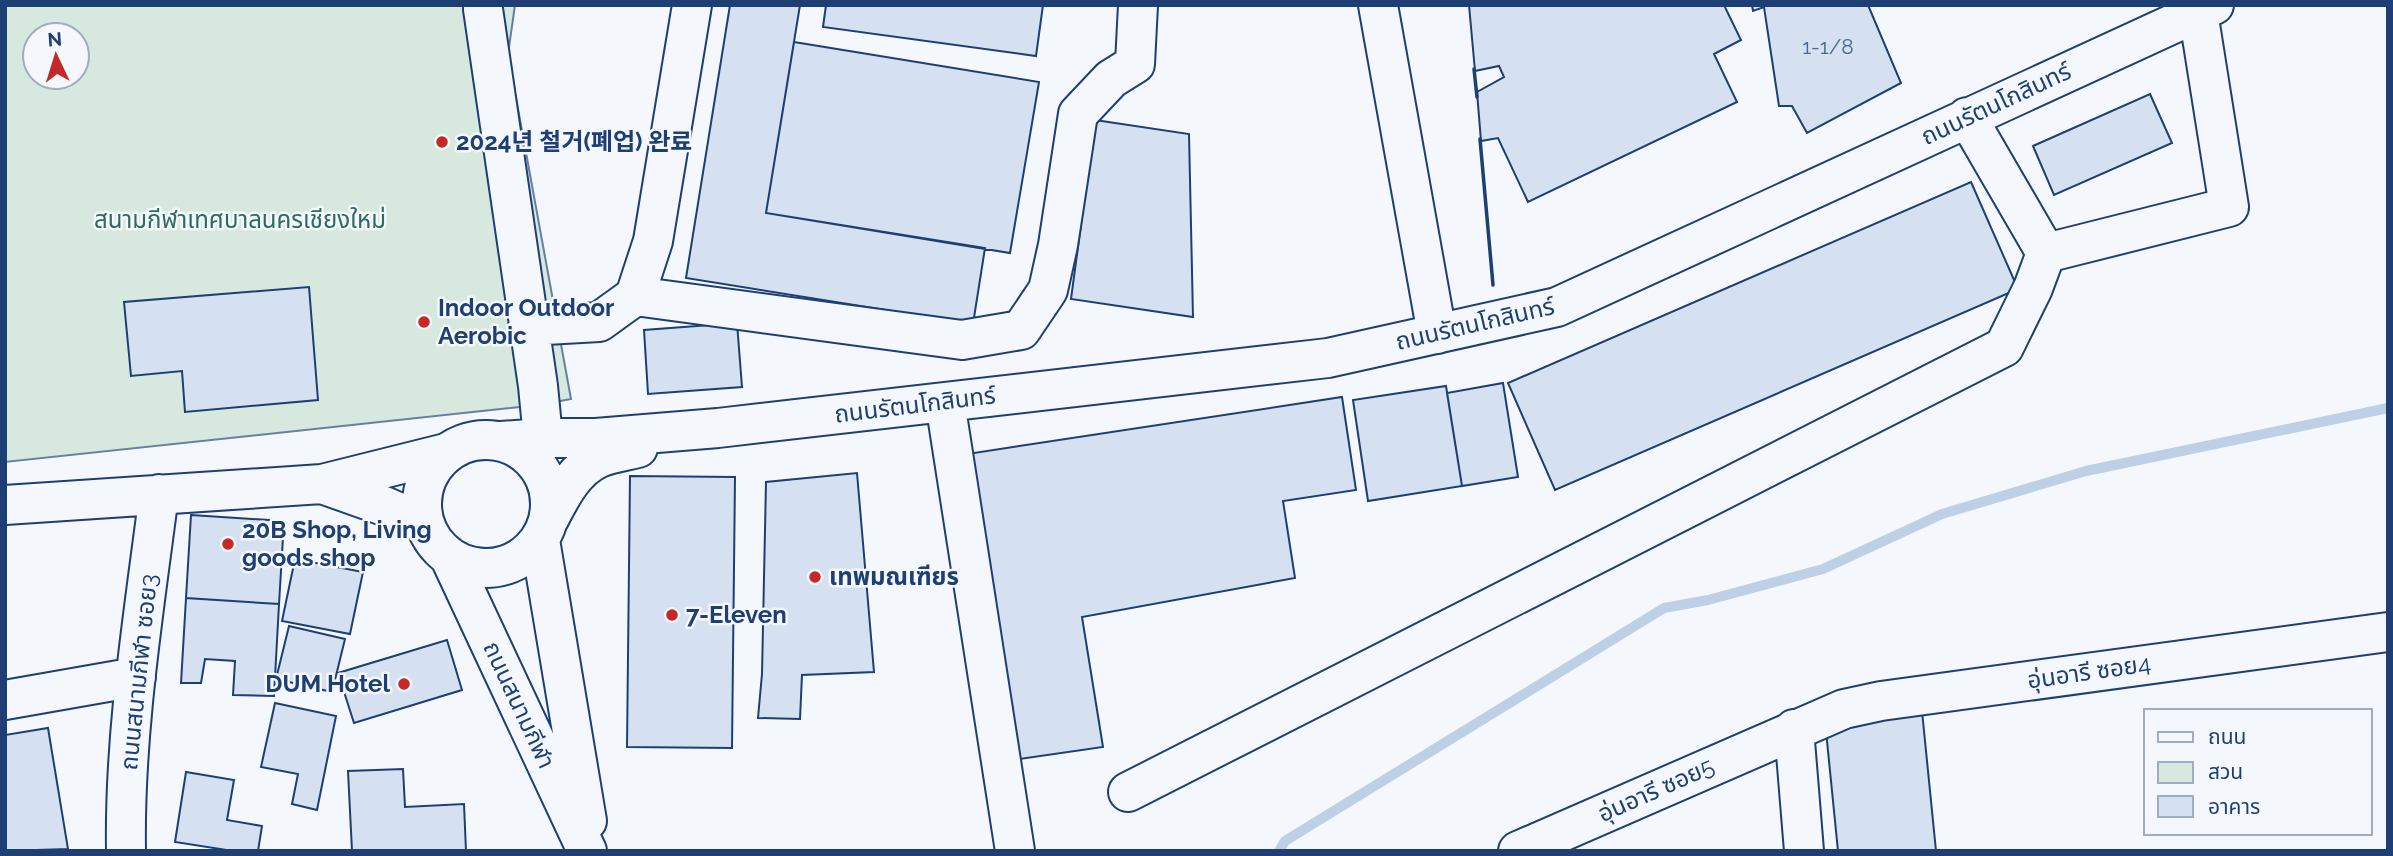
<svg xmlns="http://www.w3.org/2000/svg" width="2393" height="856" viewBox="0 0 2393 856" font-family="Raleway,'Noto Sans KR','Noto Sans Thai',sans-serif">
  <style>
    .green { fill: #d7e8df; stroke: #687fa3; stroke-width: 2; fill-rule: evenodd }
    .lines { fill: none; stroke-linecap: round; stroke-linejoin: round }
    .stream { stroke: #bed0e5; stroke-width: 10 }
    .building { fill: #d5e0f0; stroke: #1d3f73; stroke-width: 2 }
    .minor-casing { stroke: #1d3f73; stroke-width: 42 }
    .minor { stroke: #f4f7fb; stroke-width: 38 }
    .wall { stroke: #1d3f73; stroke-width: 3.5 }
    .poi-dot { fill: #c62828; stroke: #f4f7fb; stroke-width: 2.5 }
    .labels { text-anchor: middle; stroke-width: 5; stroke-linejoin: round; paint-order: stroke }
    .number-label { font-size: 21px; fill: #4b6792 }
    .street-label { font-size: 24px; fill: #1d3f73; stroke: #f4f7fb }
    .poi-label { font-size: 24px; font-weight: bold; fill: #1d3f73; stroke: #f4f7fb; text-anchor: start }
    .park-label { font-size: 24px; fill: #2c6c60; stroke: #f4f7fb }
  </style>
  <rect width="100%" height="100%" fill="#f4f7fb"/>
  <path class="green" d="M5,5H515L508,54L571,399L539,405L5,462ZM35,35H77V77H35Z"/>
  <g class="lines">
    <path class="stream" d="M1279,851L1285,841L1664,608L1708,600L1823,569L1942,514L2086,471L2388,408"/>
  </g>
  <path class="building" d="M730,5H800L766,213L985,248L973,324L686,278Z
    M826,5H1043L1036,56L823,27Z
    M1469,5H1724L1741,40L1714,54L1737,102L1528,202L1498,138L1481,141L1477,92L1504,77L1499,66L1475,71Z
    M1752,5H1868L1901,83L1807,133L1792,106H1779L1764,7L1753,11Z
    M794,42L1039,82L1010,253L766,213Z
    M2150,94L2172,143L2054,195L2033,146Z
    M1095,120L1189,134L1193,317L1071,299Z
    M1971,182L2018,289L1555,490L1508,383Z
    M309,287L318,400L185,412L182,371L131,376L124,302Z
    M737,323L742,387L648,394L644,330Z
    M1503,383L1518,477L1462,486L1447,393Z
    M1446,386L1462,486L1368,501L1353,400Z
    M1342,397L1356,490L1283,501L1295,578L1082,617L1103,747L1013,760L967,454Z
    M857,473L874,672L802,675L800,719L758,718L762,674L766,482Z
    M630,476L735,477L732,748L627,747Z
    M191,515L284,521L279,604L186,598Z
    M295,559L363,572L350,634L282,621Z
    M186,598L279,604L274,696L233,695L235,661L205,659L201,683H181Z
    M289,626L345,639L332,692L276,679Z
    M447,640L462,690L354,723L338,673Z
    M275,703L336,716L317,810L292,804L298,774L261,767Z
    M1922,711L1936,851H1838L1825,721Z
    M48,728L68,849L5,851V735Z
    M403,769L405,807L464,804L466,851H352L348,771Z
    M186,772L234,780L227,820L262,826L258,851H233L175,842Z"/>
  <g class="lines">
    <g class="minor-casing">
      <path id="minor" d="M1378,5L1437,334
        M483,9L538,386L543,438
        M1967,117L2046,253L2229,207L2198,12
        M635,296L962,340L1021,330L1048,290L1058,245L1078,114L1111,79L1135,64L1138,5
        M528,326L599,322L635,296L653,241L692,5
        M945,402L1015,851
        M422 504a64 64 0 1 1 128 0a64 64 0 1 1-128 0Z
        M501,441L543,438H596L718,428L1328,358L1557,307L2214,5
        M322,484L384,506L423,523
        M5,505L322,484L446,453
        M549,519C561,496 574,469 599,458C611,453 626,451 638,448
        M540,540L587,821
        M450,558L587,851
        M5,700L136,677
        M1794,729L1804,851
        M1128,792L2004,347L2033,288L2046,253
        M126,851C124,733 144,611 159,494
        M1518,851L1844,709L1881,701L2388,632"/>
    </g>
    <use href="#minor" class="minor"/>
    <path class="wall" d="M1474,69L1477,97
      M1480,139L1493,285"/>
  </g>
  <g class="poi-dot">
    <circle cx="442" cy="142" r="7"/>
    <circle cx="424" cy="322" r="7"/>
    <circle cx="228" cy="544" r="7"/>
    <circle cx="815" cy="577" r="7"/>
    <circle cx="672" cy="615" r="7"/>
    <circle cx="404" cy="684" r="7"/>
  </g>
  <g class="labels">
    <g class="number-label">
      <text x="1828" y="54">1-1/8</text>
    </g>
    <g class="street-label">
      <text transform="translate(1996 104) rotate(-25)" y="8">ถนนรัตนโกสินทร์</text>
      <text transform="translate(1475 324) rotate(-13)" y="8">ถนนรัตนโกสินทร์</text>
      <text transform="translate(915 405) rotate(-7)" y="8">ถนนรัตนโกสินทร์</text>
      <text transform="translate(139 672) rotate(-84)" y="8">ถนนสนามกีฬา ซอย3</text>
      <text transform="translate(2089 672) rotate(-8)" y="8">อุ่นอารี ซอย4</text>
      <text transform="translate(519 705) rotate(65)" y="8">ถนนสนามกีฬา</text>
      <text transform="translate(1656 790) rotate(-24)" y="8">อุ่นอารี ซอย5</text>
    </g>
    <g class="poi-label">
      <text x="456" y="150">2024년 철거(폐업) 완료</text>
      <text x="438" y="316">Indoor Outdoor<tspan x="438" dy="28">Aerobic</tspan></text>
      <text x="242" y="538">20B Shop, Living<tspan x="242" dy="28">goods shop</tspan></text>
      <text x="829" y="585">เทพมณเฑียร</text>
      <text x="686" y="623">7-Eleven</text>
      <text x="390" y="692" text-anchor="end">DUM Hotel</text>
    </g>
    <g class="park-label">
      <text x="240" y="228">สนามกีฬาเทศบาลนครเชียงใหม่</text>
    </g>
  </g>
  <rect width="2393" height="856" fill="none" stroke="#1d3f73" stroke-width="14"/>
  <rect x="2144" y="709" width="228" height="126" fill="#f4f7fb" stroke="#9eadc5" stroke-width="2"/>
  <rect x="2158" y="732" width="35" height="10" fill="#f4f7fb" stroke="#9eadc5" stroke-width="2"/>
  <text x="2208" y="744" font-size="21" fill="#1d3f73">ถนน</text>
  <rect x="2158" y="762" width="35" height="21" fill="#d7e8df" stroke="#9eadc5" stroke-width="2"/>
  <text x="2208" y="779" font-size="21" fill="#1d3f73">สวน</text>
  <rect x="2158" y="796" width="35" height="21" fill="#d5e0f0" stroke="#9eadc5" stroke-width="2"/>
  <text x="2208" y="814" font-size="21" fill="#1d3f73">อาคาร</text>
  <g transform="translate(56 56) rotate(356)"><circle r="33" fill="#f4f7fb" stroke="#9eadc5" stroke-width="2"/>
  <path d="M0-5L12 26L0 18L-12 26Z" fill="#c62828"/>
  <text y="-10" font-size="19" font-weight="bold" text-anchor="middle" fill="#1d3f73">N</text>
  </g>
</svg>
